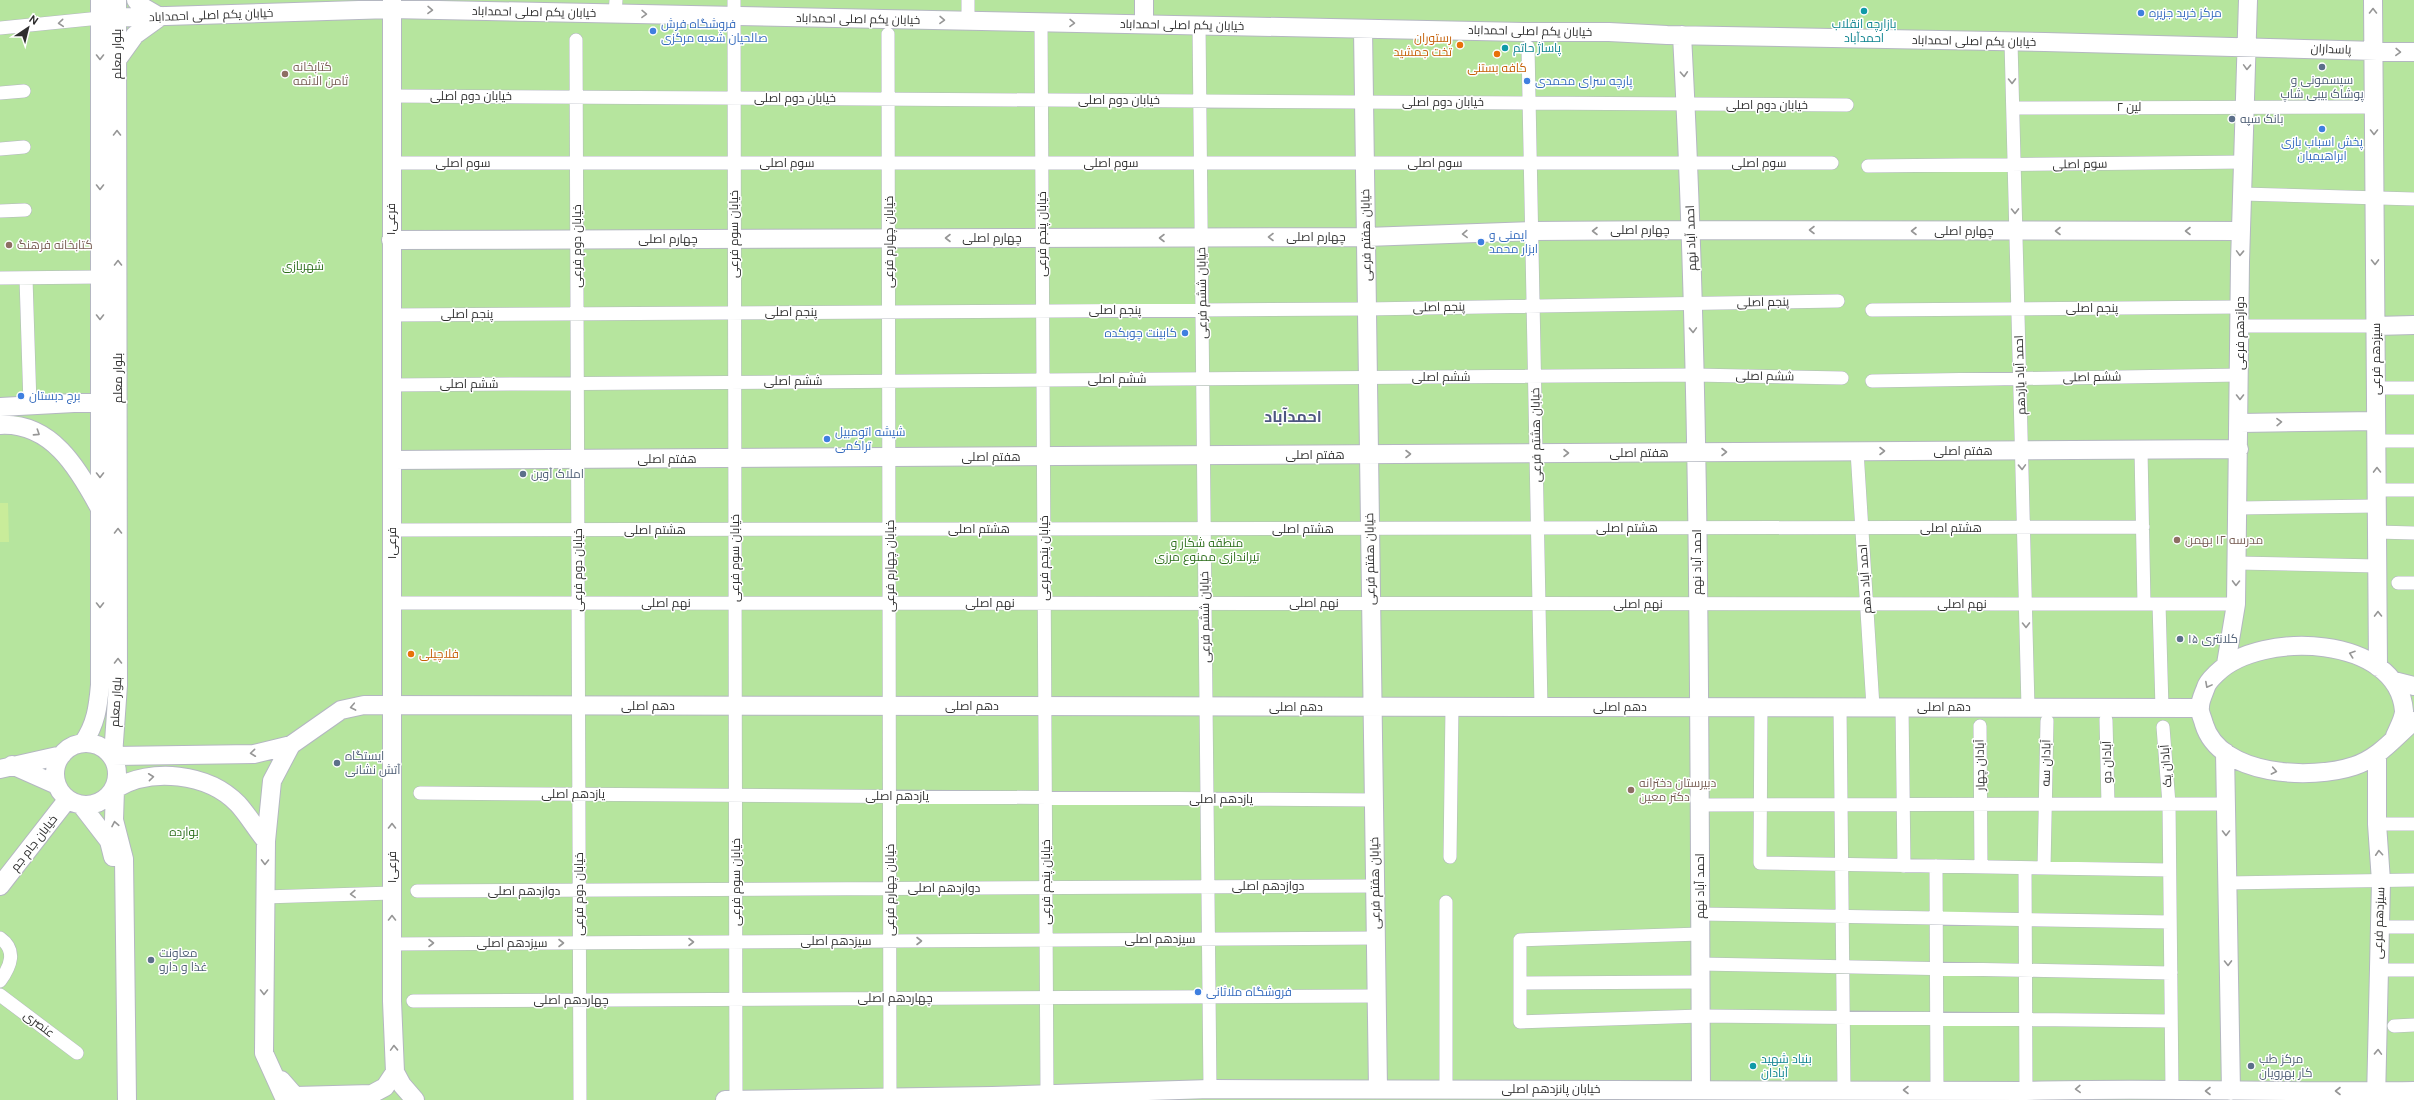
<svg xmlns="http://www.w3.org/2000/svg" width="2414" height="1100" viewBox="0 0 2414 1100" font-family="'DM Sans',Cairo,sans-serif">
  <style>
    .green { fill: #b6e59e }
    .pitch { fill: #c9ec9a }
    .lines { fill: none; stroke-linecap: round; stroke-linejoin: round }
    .street-casing { stroke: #b4b7c1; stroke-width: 14 }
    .secondary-casing { stroke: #b4b7c1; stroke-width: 20 }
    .street { stroke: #fff; stroke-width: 13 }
    .secondary { stroke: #fff; stroke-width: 18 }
    .oneway { stroke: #969696 }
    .culture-dot { fill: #0f9aa8; stroke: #fff; stroke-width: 1.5 }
    .shop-dot { fill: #3f7fe0; stroke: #fff; stroke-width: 1.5 }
    .food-dot { fill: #e8710a; stroke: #fff; stroke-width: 1.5 }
    .service-dot { fill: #5c6f8a; stroke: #fff; stroke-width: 1.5 }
    .education-dot { fill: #8d6e63; stroke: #fff; stroke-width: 1.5 }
    .labels { text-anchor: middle; stroke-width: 3; stroke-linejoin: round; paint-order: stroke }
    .street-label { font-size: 12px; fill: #2e2e2e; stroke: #fff }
    .shop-label { font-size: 12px; fill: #366cbe; stroke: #fff; text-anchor: start }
    .culture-label { font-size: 12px; fill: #0d838f; stroke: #fff; text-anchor: start }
    .food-label { font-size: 12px; fill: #c56008; stroke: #fff; text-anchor: end }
    .education-label { font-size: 12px; fill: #785e54; stroke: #fff; text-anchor: start }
    .service-label { font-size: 12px; fill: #4e5e75; stroke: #fff; text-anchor: start }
    .park-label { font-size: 12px; fill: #2c6e1b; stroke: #fff }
    .district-label { font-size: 16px; font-weight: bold; fill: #4d5680; stroke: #fff }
  </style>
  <rect width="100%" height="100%" fill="#efe9e1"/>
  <path class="green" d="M0,0H2414V1100H0Z"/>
  <path class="pitch" d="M0,503H8L9,542H0Z"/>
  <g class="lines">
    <g class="street-casing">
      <path id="street" d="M734,0L736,1100
        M615,14L616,0
        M968,21V0
        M1041,22L1047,1094
        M1199,25L1210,1089
        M0,28L100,18
        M888,34L890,1098
        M576,40L580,1100
        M2011,42L2028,707
        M1528,47L1541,707
        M0,93L24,91
        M390,96L1847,105
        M2013,108L2373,107
        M0,149L24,147
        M391,163H1832
        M1868,166L2244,162
        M2242,194L2414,199
        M0,211L25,210
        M0,278L100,277
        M26,278L30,405
        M1872,310L2239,307
        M391,315L1367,309L1838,301
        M2239,326H2375
        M1872,381L2240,375
        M391,385L1695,375L1842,378
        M2376,388H2414
        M2376,441H2414
        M2141,450L2144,604
        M1857,451L1873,707
        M2377,490H2414
        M2239,508L2377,506
        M392,530L2143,527
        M2377,532L2414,533
        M2237,563L2377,566
        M2398,583H2414
        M392,603L2236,604
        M2159,604L2162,708
        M1761,707L1760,863L2169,870
        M1840,707L1844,1090
        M1902,707L1904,866
        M2106,720L2108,804
        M1980,726L1981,867
        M2163,727L2169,804L2172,1091
        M420,793L1374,800
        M1699,805L2225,804
        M2377,824H2414
        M1450,857L1452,707
        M1936,866L1937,1090
        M2025,868L2026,1091
        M2044,868L2047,721
        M2226,883L2414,880
        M417,891L1375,886
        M264,897L392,893
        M1700,914L2170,922
        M2378,927H2414
        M1700,934L1520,940V1022L1701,1016L2171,1021
        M0,938C17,950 11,966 0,981
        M392,944L1376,938
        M1700,964L2171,973
        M2377,970H2414
        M1520,983L1700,982
        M0,995L77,1053
        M413,1001L1376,996
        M2394,1026L2414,1025
        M1446,1089V902"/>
    </g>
    <g class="secondary-casing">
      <path id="secondary" d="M117,0L118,685L113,756L254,754L291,745L341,710L364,705L2199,708
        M136,0L141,6L160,17
        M392,0V1001L395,1072L402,1085L415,1100
        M2373,0L2378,667
        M100,18L391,9L1524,32H1609L1667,35L2045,42L2414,52
        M1144,24V0
        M1363,29L1378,1089
        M1682,35C1701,386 1699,738 1701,1090
        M117,60L135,35L160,17
        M391,240L1366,237L1532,231L1690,230L2241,231
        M2375,326L2414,325
        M0,407L111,401
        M2240,423L2376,421
        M0,425C51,422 78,468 99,507
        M392,460L2239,449
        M2226,664L2236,604L2240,262L2248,0
        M2394,681L2414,686
        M2395,736C2398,729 2404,718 2404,711C2398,635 2261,630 2217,673C2213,677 2208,681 2206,687C2204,693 2200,700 2200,707C2199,712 2203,719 2204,724C2220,777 2312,780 2354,766C2379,758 2395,737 2414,721
        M55 774a31 31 0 1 1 62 0a31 31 0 1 1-62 0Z
        M83,743C96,724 98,707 100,685V0
        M2225,752L2231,1091
        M12,765L57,785
        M0,769L62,755
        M82,806L109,841L113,857
        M0,886L67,800
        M281,1080L295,1096L372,1094L385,1087L395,1072
        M127,1100L124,859L114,820L115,789C151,767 208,773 238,804C248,815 256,829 266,841
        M287,1100L283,1095L264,1053L266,841L272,781L291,745
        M725,1100L992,1096L1210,1089L2026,1091C2155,1087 2285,1093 2414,1091
        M2376,1100L2381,881L2377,824V755"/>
    </g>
    <use href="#street" class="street"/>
    <use href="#secondary" class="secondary"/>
  </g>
  <defs><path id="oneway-chevron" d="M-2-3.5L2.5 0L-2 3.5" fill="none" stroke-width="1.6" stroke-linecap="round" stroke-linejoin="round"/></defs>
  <g class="oneway">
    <use href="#oneway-chevron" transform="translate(430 10) rotate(1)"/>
    <use href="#oneway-chevron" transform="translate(2373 11) rotate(-90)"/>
    <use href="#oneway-chevron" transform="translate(644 14) rotate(1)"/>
    <use href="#oneway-chevron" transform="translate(942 20) rotate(1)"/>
    <use href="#oneway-chevron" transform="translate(61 23) rotate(175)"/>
    <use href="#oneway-chevron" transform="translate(1072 23) rotate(1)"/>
    <use href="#oneway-chevron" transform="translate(2398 52) rotate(2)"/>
    <use href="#oneway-chevron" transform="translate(100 57) rotate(90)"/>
    <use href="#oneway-chevron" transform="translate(2247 67) rotate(92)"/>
    <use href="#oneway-chevron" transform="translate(1684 74) rotate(87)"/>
    <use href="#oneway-chevron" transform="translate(2012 81) rotate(89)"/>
    <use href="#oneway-chevron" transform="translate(2374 132) rotate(90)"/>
    <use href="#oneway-chevron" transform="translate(117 133) rotate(-90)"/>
    <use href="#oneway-chevron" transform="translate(100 187) rotate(90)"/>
    <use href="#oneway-chevron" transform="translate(2015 211) rotate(89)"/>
    <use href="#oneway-chevron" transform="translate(1812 230) rotate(-180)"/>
    <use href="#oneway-chevron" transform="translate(1595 231) rotate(180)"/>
    <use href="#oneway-chevron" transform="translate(1914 231) rotate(-180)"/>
    <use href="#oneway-chevron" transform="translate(2058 231) rotate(-180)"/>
    <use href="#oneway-chevron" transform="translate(2188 231) rotate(-180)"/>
    <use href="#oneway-chevron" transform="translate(1465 234) rotate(178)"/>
    <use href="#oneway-chevron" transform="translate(1271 237) rotate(180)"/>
    <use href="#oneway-chevron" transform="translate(948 238) rotate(180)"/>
    <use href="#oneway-chevron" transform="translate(1162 238) rotate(180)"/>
    <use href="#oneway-chevron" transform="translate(2240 253) rotate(92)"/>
    <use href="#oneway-chevron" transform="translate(2375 262) rotate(89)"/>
    <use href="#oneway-chevron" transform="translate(118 263) rotate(-90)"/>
    <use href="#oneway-chevron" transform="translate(100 317) rotate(90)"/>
    <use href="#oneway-chevron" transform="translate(1693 330) rotate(88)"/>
    <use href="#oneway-chevron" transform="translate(2240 397) rotate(90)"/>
    <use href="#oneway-chevron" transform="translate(2279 422) rotate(-1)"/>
    <use href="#oneway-chevron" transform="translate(37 433) rotate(33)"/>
    <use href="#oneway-chevron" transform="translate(1882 451)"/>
    <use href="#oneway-chevron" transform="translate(1724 452)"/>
    <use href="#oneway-chevron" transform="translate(1566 453)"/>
    <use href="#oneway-chevron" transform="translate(1408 454)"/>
    <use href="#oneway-chevron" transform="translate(2022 467) rotate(88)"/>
    <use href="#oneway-chevron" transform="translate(2377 470) rotate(-91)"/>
    <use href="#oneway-chevron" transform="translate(100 475) rotate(90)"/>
    <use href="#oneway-chevron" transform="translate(118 531) rotate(-90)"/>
    <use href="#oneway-chevron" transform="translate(2236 583) rotate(91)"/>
    <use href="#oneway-chevron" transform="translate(100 605) rotate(90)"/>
    <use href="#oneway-chevron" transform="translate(2378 614) rotate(-91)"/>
    <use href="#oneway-chevron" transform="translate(2026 625) rotate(89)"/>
    <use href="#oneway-chevron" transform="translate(2352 654) rotate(-161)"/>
    <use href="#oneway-chevron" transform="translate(118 661) rotate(-90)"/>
    <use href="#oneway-chevron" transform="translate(2208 685) rotate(118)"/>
    <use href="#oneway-chevron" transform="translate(353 707) rotate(169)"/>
    <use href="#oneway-chevron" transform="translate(253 753) rotate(174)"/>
    <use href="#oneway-chevron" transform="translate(2274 771) rotate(11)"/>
    <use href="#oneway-chevron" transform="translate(151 777) rotate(-6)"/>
    <use href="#oneway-chevron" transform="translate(115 824) rotate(-101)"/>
    <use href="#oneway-chevron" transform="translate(392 826) rotate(-90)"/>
    <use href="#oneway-chevron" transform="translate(2226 833) rotate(90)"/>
    <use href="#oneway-chevron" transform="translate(2379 853) rotate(-94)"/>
    <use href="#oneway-chevron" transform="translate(265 862) rotate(91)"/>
    <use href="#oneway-chevron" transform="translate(353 894) rotate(178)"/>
    <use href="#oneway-chevron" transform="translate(392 918) rotate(-90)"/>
    <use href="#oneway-chevron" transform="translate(919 941)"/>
    <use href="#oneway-chevron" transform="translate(691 942)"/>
    <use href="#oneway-chevron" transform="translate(431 943)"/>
    <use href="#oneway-chevron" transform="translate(561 943)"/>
    <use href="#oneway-chevron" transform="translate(2228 963) rotate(89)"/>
    <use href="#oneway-chevron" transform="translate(264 992) rotate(90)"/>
    <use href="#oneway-chevron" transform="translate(394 1048) rotate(-92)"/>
    <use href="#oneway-chevron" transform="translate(2378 1052) rotate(-88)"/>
    <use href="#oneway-chevron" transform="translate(2078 1089) rotate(178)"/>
    <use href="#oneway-chevron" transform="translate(1906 1090) rotate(-180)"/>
    <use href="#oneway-chevron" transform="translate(2208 1091) rotate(-180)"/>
    <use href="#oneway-chevron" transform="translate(2338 1091) rotate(-180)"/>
  </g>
  <g class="culture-dot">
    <circle cx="1864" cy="11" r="4"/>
    <circle cx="1505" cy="48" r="4"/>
    <circle cx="1753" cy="1066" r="4"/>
  </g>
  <g class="shop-dot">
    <circle cx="2141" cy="13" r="4"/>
    <circle cx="653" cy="31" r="4"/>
    <circle cx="1527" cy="81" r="4"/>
    <circle cx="2322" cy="129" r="4"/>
    <circle cx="1481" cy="242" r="4"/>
    <circle cx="1185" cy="333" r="4"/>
    <circle cx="21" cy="396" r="4"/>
    <circle cx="827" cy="439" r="4"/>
    <circle cx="1198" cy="992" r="4"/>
  </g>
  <g class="food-dot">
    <circle cx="1460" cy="45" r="4"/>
    <circle cx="1497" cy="54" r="4"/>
    <circle cx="411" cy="654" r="4"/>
  </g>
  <g class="service-dot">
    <circle cx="2322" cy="67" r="4"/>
    <circle cx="2232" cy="119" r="4"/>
    <circle cx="523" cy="474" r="4"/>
    <circle cx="2180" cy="639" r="4"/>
    <circle cx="337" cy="763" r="4"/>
    <circle cx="151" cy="960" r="4"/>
    <circle cx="2251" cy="1066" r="4"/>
  </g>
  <g class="education-dot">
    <circle cx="285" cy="74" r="4"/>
    <circle cx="9" cy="245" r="4"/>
    <circle cx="2177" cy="540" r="4"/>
    <circle cx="1631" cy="790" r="4"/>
  </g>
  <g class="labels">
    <g class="street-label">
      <text transform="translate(534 12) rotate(1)" y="4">خیابان یکم اصلی احمداباد</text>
      <text transform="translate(211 15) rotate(-2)" y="4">خیابان یکم اصلی احمداباد</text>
      <text transform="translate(858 19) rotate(1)" y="4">خیابان یکم اصلی احمداباد</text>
      <text transform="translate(1182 25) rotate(1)" y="4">خیابان یکم اصلی احمداباد</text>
      <text transform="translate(1530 31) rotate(1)" y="4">خیابان یکم اصلی احمداباد</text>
      <text transform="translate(1974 41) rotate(1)" y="4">خیابان یکم اصلی احمداباد</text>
      <text transform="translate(2331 49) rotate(2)" y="4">پاسداران</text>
      <text transform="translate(117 54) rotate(-90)" y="4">بلوار معلم</text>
      <text x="471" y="100">خیابان دوم اصلی</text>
      <text x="795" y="102">خیابان دوم اصلی</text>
      <text x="1119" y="104">خیابان دوم اصلی</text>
      <text x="1443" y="106">خیابان دوم اصلی</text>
      <text x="1767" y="109">خیابان دوم اصلی</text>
      <text x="2129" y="111">لین ۲</text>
      <text x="463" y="167">سوم اصلی</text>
      <text x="787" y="167">سوم اصلی</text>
      <text x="1111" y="167">سوم اصلی</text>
      <text x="1435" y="167">سوم اصلی</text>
      <text x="1759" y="167">سوم اصلی</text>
      <text transform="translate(2080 164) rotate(-1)" y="4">سوم اصلی</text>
      <text transform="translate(391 219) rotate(-90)" y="4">فرعی۱</text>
      <text x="1640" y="234">چهارم اصلی</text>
      <text x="1964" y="235">چهارم اصلی</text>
      <text transform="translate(734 234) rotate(-90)" y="4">خیابان سوم فرعی</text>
      <text transform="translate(1042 234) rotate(-90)" y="4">خیابان پنجم فرعی</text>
      <text transform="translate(1366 235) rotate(-91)" y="4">خیابان هفتم فرعی</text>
      <text x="1316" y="241">چهارم اصلی</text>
      <text x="992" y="242">چهارم اصلی</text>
      <text transform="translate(1691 238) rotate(-92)" y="4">احمد آباد نهم</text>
      <text x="668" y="243">چهارم اصلی</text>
      <text transform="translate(889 242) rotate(-90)" y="4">خیابان چهارم فرعی</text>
      <text transform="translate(577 246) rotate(-90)" y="4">خیابان دوم فرعی</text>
      <text transform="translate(1202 293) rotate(-91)" y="4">خیابان ششم فرعی</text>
      <text transform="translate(1763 302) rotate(-1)" y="4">پنجم اصلی</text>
      <text transform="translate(1439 307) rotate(-1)" y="4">پنجم اصلی</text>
      <text x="2092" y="312">پنجم اصلی</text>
      <text x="1115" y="314">پنجم اصلی</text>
      <text x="791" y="316">پنجم اصلی</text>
      <text x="467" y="318">پنجم اصلی</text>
      <text transform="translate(2240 333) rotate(-90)" y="4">دوازدهم فرعی</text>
      <text transform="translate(2376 359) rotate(-90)" y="4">سیزدهم فرعی</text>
      <text transform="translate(2020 375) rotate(-92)" y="4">احمد آباد یازدهم</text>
      <text transform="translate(1765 376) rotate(1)" y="4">ششم اصلی</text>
      <text x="1441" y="381">ششم اصلی</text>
      <text transform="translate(2092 377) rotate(-1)" y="4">ششم اصلی</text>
      <text transform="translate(118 378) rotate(-90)" y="4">بلوار معلم</text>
      <text x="1117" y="383">ششم اصلی</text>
      <text x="793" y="385">ششم اصلی</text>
      <text x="469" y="388">ششم اصلی</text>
      <text transform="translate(1536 435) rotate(-91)" y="4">خیابان هشتم فرعی</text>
      <text x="1963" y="455">هفتم اصلی</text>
      <text x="1639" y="457">هفتم اصلی</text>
      <text x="1315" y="459">هفتم اصلی</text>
      <text x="991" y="461">هفتم اصلی</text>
      <text x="667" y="463">هفتم اصلی</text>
      <text x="1627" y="532">هشتم اصلی</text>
      <text x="1951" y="532">هشتم اصلی</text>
      <text x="979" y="533">هشتم اصلی</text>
      <text x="1303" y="533">هشتم اصلی</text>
      <text x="655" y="534">هشتم اصلی</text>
      <text transform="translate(392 543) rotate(-90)" y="4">فرعی۱</text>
      <text transform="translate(735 558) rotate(-90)" y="4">خیابان سوم فرعی</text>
      <text transform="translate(1044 558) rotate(-90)" y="4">خیابان پنجم فرعی</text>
      <text transform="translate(1370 559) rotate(-91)" y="4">خیابان هفتم فرعی</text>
      <text transform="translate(1697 562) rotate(-90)" y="4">احمد آباد نهم</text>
      <text transform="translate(890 566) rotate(-90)" y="4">خیابان چهارم فرعی</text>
      <text transform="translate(578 570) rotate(-90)" y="4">خیابان دوم فرعی</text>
      <text transform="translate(1865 579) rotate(-94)" y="4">احمد آباد دهم</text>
      <text x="666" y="607">نهم اصلی</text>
      <text x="990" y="607">نهم اصلی</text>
      <text x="1314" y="607">نهم اصلی</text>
      <text x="1638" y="608">نهم اصلی</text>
      <text x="1962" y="608">نهم اصلی</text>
      <text transform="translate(1205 617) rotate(-91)" y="4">خیابان ششم فرعی</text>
      <text transform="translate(116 702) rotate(-87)" y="4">بلوار معلم</text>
      <text x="648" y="710">دهم اصلی</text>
      <text x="972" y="710">دهم اصلی</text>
      <text x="1296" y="711">دهم اصلی</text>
      <text x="1620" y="711">دهم اصلی</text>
      <text x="1944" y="711">دهم اصلی</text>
      <text transform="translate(2107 762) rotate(-91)" y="4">آبادان دو</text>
      <text transform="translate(2046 763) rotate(-89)" y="4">آبادان سه</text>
      <text transform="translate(1980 765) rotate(-91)" y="4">آبادان چهار</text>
      <text transform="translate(2166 766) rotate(-94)" y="4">آبادان یک</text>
      <text x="573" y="798">یازدهم اصلی</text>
      <text x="897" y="800">یازدهم اصلی</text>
      <text x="1221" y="803">یازدهم اصلی</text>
      <text transform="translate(34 843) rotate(-52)" y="4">خیابان جام جم</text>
      <text transform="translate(392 867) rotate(-90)" y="4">فرعی۱</text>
      <text transform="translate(736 882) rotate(-90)" y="4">خیابان سوم فرعی</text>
      <text transform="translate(1046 882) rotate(-90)" y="4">خیابان پنجم فرعی</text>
      <text transform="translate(1375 883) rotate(-91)" y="4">خیابان هفتم فرعی</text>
      <text x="1268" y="890">دوازدهم اصلی</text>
      <text transform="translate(1700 886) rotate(-90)" y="4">احمد آباد نهم</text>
      <text x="944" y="892">دوازدهم اصلی</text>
      <text transform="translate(890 890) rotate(-90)" y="4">خیابان چهارم فرعی</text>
      <text x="524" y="895">دوازدهم اصلی</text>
      <text transform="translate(579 894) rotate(-90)" y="4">خیابان دوم فرعی</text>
      <text transform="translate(2379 923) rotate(-88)" y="4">سیزدهم فرعی</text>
      <text x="1160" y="943">سیزدهم اصلی</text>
      <text x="836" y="945">سیزدهم اصلی</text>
      <text x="512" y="947">سیزدهم اصلی</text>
      <text x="895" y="1002">چهاردهم اصلی</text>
      <text x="571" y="1004">چهاردهم اصلی</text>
      <text transform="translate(39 1024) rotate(37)" y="4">عنصری</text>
      <text x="1551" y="1093">خیابان پانزدهم اصلی</text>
    </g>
    <g class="shop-label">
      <text x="2149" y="17">مرکز خرید جزیره</text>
      <text x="661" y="28">فروشگاه فرش<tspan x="661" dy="14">صالحیان شعبه مرکزی</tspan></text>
      <text x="1535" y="85">پارچه سرای محمدی</text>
      <text x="2322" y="146" text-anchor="middle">پخش اسباب بازی<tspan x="2322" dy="14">ابراهیمیان</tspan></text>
      <text x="1489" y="239">ایمنی و<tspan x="1489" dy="14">ابزار محمد</tspan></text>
      <text x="1177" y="337" text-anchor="end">كابينت چوبكده</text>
      <text x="29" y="400">برج دبستان</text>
      <text x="835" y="436">شیشه اتومبیل<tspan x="835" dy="14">تراکمی</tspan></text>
      <text x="1206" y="996">فروشگاه ملاثانی</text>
    </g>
    <g class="culture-label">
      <text x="1864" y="28" text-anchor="middle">بازارچه انقلاب<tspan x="1864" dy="14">احمدآباد</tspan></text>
      <text x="1513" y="52">پاساژ حاتم</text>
      <text x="1761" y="1063">بنیاد شهید<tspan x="1761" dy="14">آبادان</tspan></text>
    </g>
    <g class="food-label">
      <text x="1452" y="42">رستوران<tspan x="1452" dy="14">تخت جمشید</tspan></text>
      <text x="1497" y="72" text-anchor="middle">کافه بستنی</text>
      <text x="419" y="658" text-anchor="start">فلاچیلی</text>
    </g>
    <g class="education-label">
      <text x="293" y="71">کتابخانه<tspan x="293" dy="14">ثامن الائمه</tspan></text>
      <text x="17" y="249">کتابخانه فرهنگ</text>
      <text x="2185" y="544">مدرسه ۱۲ بهمن</text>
      <text x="1639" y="787">دبیرستان دخترانه<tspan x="1639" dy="14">دکتر معین</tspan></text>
    </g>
    <g class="service-label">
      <text x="2322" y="84" text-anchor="middle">سیسمونی و<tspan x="2322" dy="14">پوشاک بیبی شاپ</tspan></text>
      <text x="2240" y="123">بانک سپه</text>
      <text x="531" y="478">املاک آوین</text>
      <text x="2188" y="643">کلانتری ۱۵</text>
      <text x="345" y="760">ایستگاه<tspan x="345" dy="14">آتش نشانی</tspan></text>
      <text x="159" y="957">معاونت<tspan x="159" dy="14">غذا و دارو</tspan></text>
      <text x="2259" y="1063">مرکز طب<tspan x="2259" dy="14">کار بهرویان</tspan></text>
    </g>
    <g class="park-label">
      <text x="303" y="270">شهربازی</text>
      <text x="1207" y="547">منطقه شکار و<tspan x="1207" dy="14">تیراندازی ممنوع مرزی</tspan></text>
      <text x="184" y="836">بوارده</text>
    </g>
    <g class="district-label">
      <text x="1293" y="422">احمدآباد</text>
    </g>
  </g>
  <g transform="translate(28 28) rotate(35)" stroke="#ffffff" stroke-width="3" paint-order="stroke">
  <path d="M0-3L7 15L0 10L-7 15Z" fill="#2e2e2e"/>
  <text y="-6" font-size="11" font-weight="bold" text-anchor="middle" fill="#2e2e2e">N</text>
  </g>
</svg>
